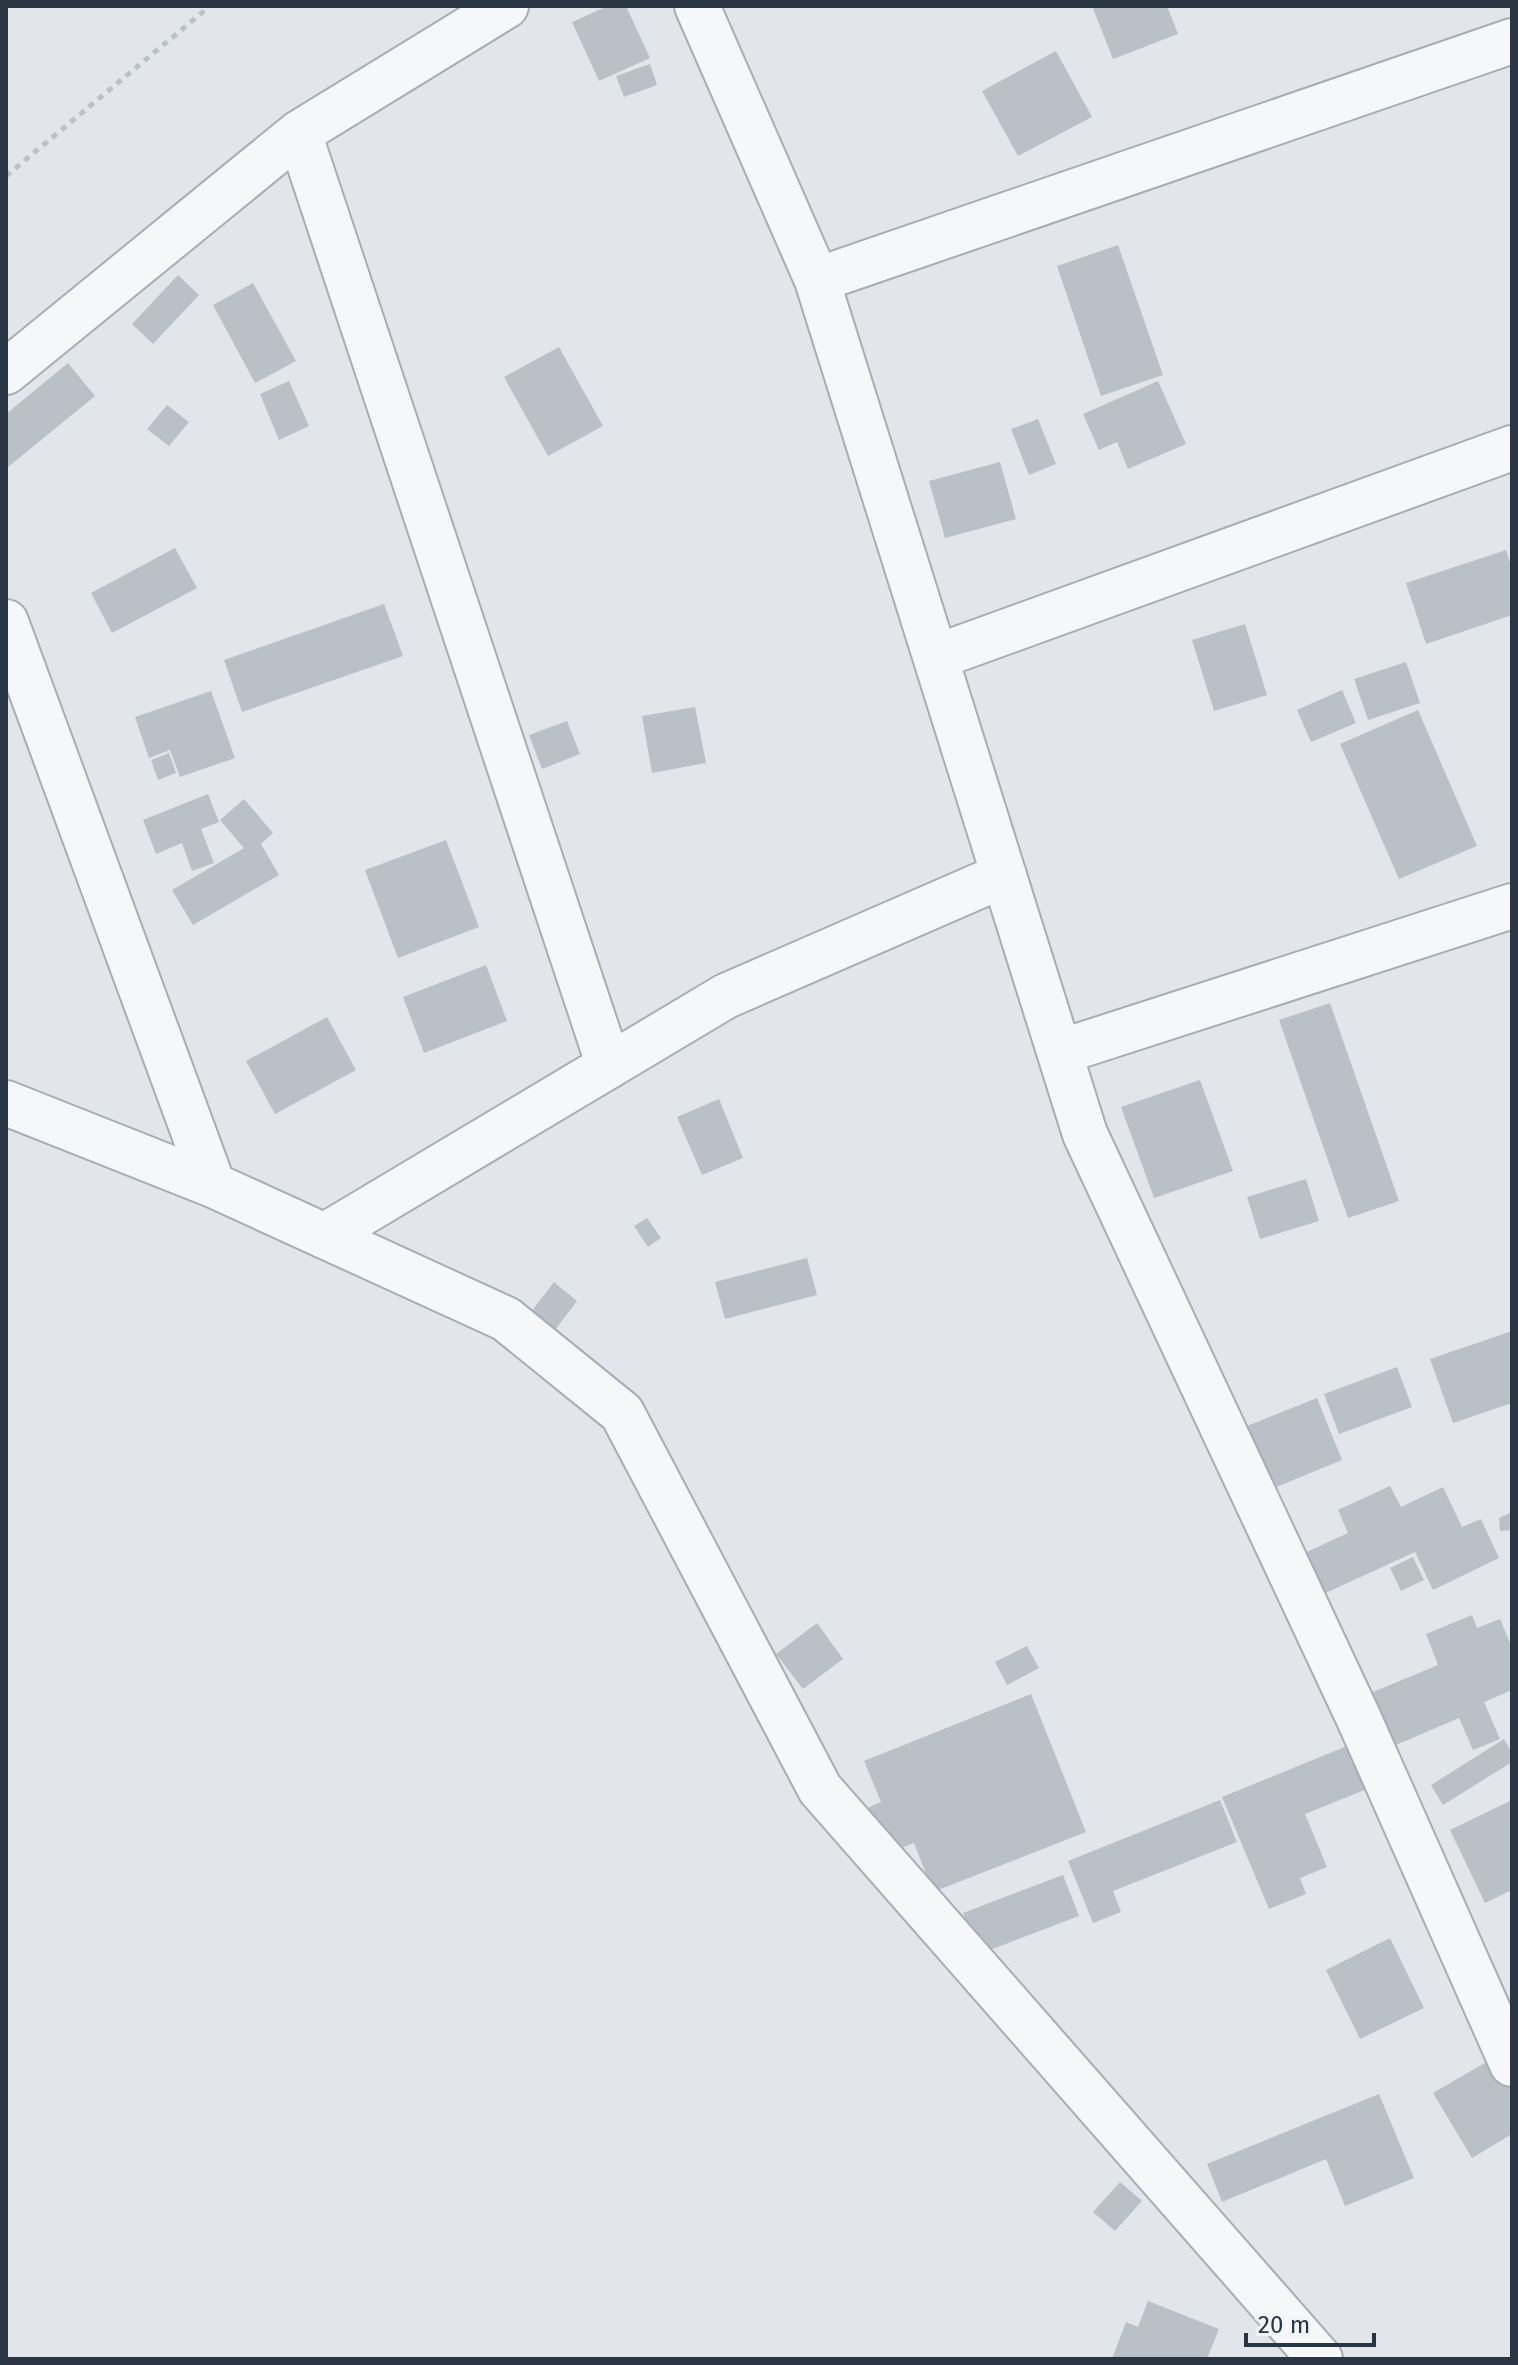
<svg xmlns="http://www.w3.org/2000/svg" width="1518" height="2365" viewBox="0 0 1518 2365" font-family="'Fira Sans',sans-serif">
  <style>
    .building { fill: #bac0c8 }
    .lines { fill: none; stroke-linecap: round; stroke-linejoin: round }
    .street-casing { stroke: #a7adb5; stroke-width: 48 }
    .path { stroke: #bcc1c6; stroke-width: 5; stroke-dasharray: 6 6; stroke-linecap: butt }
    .street { stroke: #f5f7f9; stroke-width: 44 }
  </style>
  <rect width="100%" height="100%" fill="#e2e6eb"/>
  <path class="building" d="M608,6H626L650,58L599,81L572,22Z
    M1092,6H1167L1178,34L1113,59Z
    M1056,51L1092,117L1018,156L982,91Z
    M650,64L657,85L624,97L616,76Z
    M1118,245L1163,375L1101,396L1057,266Z
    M178,275L199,295L153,344L132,324Z
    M253,283L296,361L255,383L213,305Z
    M559,347L603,426L548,456L504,377Z
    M68,363L95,396L8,467L6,465V414Z
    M289,381L309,426L279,440L260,394Z
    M1158,381L1186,444L1128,469L1117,442L1099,450L1083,414Z
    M167,405L189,422L169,446L147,429Z
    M1038,419L1056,464L1029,475L1011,429Z
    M1000,462L1016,519L945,538L929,481Z
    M175,548L197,588L112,633L91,593Z
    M1506,550L1512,569V615L1426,644L1406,583Z
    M384,604L403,656L242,712L224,660Z
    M1245,624L1267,695L1214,711L1192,640Z
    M1406,662L1420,703L1368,720L1354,679Z
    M1342,690L1356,723L1311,742L1297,710Z
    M211,691L235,758L180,777L170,750L149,758L135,717Z
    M695,707L706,763L652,773L642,716Z
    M1418,710L1477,846L1399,879L1340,744Z
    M567,721L580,754L542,769L529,735Z
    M169,753L176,773L158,780L151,760Z
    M208,794L219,822L201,829L214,863L192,871L182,843L156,854L143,820Z
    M244,799L273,833L261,844L279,875L193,925L172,890L244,848L220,820Z
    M446,840L479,927L398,958L365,870Z
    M486,965L507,1021L424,1053L403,997Z
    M1330,1003L1399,1201L1348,1218L1279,1020Z
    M327,1017L356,1070L275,1114L246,1061Z
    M1200,1080L1233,1171L1154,1198L1121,1107Z
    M719,1099L743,1158L702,1175L677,1117Z
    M1306,1179L1319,1221L1260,1239L1247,1197Z
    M647,1218L661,1238L648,1247L634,1226Z
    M807,1258L817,1295L725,1319L715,1282Z
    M554,1282L577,1301L555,1330L531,1312Z
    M1512,1331V1403L1453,1423L1430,1359Z
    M1397,1367L1412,1407L1339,1434L1324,1394Z
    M1317,1398L1342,1460L1252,1497L1227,1434Z
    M1390,1486L1401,1507L1443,1487L1462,1527L1481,1519L1499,1558L1433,1590L1415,1552L1306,1602L1287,1561L1348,1533L1338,1510Z
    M1512,1512V1530L1500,1531L1499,1518Z
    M1413,1557L1424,1580L1401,1591L1390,1568Z
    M1472,1615L1477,1628L1500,1619L1512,1648V1690L1484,1702L1500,1739L1473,1750L1459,1718L1396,1745L1373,1692L1438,1665L1426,1634Z
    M817,1623L843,1659L803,1689L776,1654Z
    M1027,1646L1039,1668L1007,1685L995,1662Z
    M1031,1694L1086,1832L933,1892L914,1843L884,1855L865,1809L881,1802L864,1761Z
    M1504,1739L1512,1753V1762L1443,1805L1431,1785Z
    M1359,1741L1377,1785L1305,1814L1327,1867L1300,1878L1306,1894L1269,1909L1222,1797Z
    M1220,1800L1237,1842L1113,1891L1121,1912L1093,1923L1068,1861Z
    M1512,1800V1890L1485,1903L1450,1830Z
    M1063,1875L1079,1916L979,1954L963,1913Z
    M1390,1938L1424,2008L1360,2039L1326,1970Z
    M1507,2050L1512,2058V2134L1472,2158L1433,2093Z
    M1379,2094L1414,2178L1345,2206L1326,2159L1222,2202L1207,2164Z
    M1120,2182L1142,2201L1115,2231L1093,2212Z
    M1148,2301L1219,2329L1207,2359H1112L1126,2322L1138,2327Z"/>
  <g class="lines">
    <g class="street-casing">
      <path id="street" d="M697,6L817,280L1085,1134L1359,1719L1512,2064
        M299,133L609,1066
        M817,280L1512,41
        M6,372L299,133L506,6
        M6,622L213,1185
        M936,657L1512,448
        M1060,1052L1512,906
        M6,1103L213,1185L506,1319L622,1413L820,1789L1320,2359
        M324,1236L726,996L1004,875"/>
    </g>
    <path class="path" d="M6,176L210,6"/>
    <use href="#street" class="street"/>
  </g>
  <rect width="1518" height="2365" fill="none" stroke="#2a3543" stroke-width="16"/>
  <path d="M1246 2333v12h128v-12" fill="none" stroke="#2a3543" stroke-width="4"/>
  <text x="1258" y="2333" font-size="24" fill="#2a3543" stroke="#f2f5f8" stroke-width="6" paint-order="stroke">20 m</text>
</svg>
